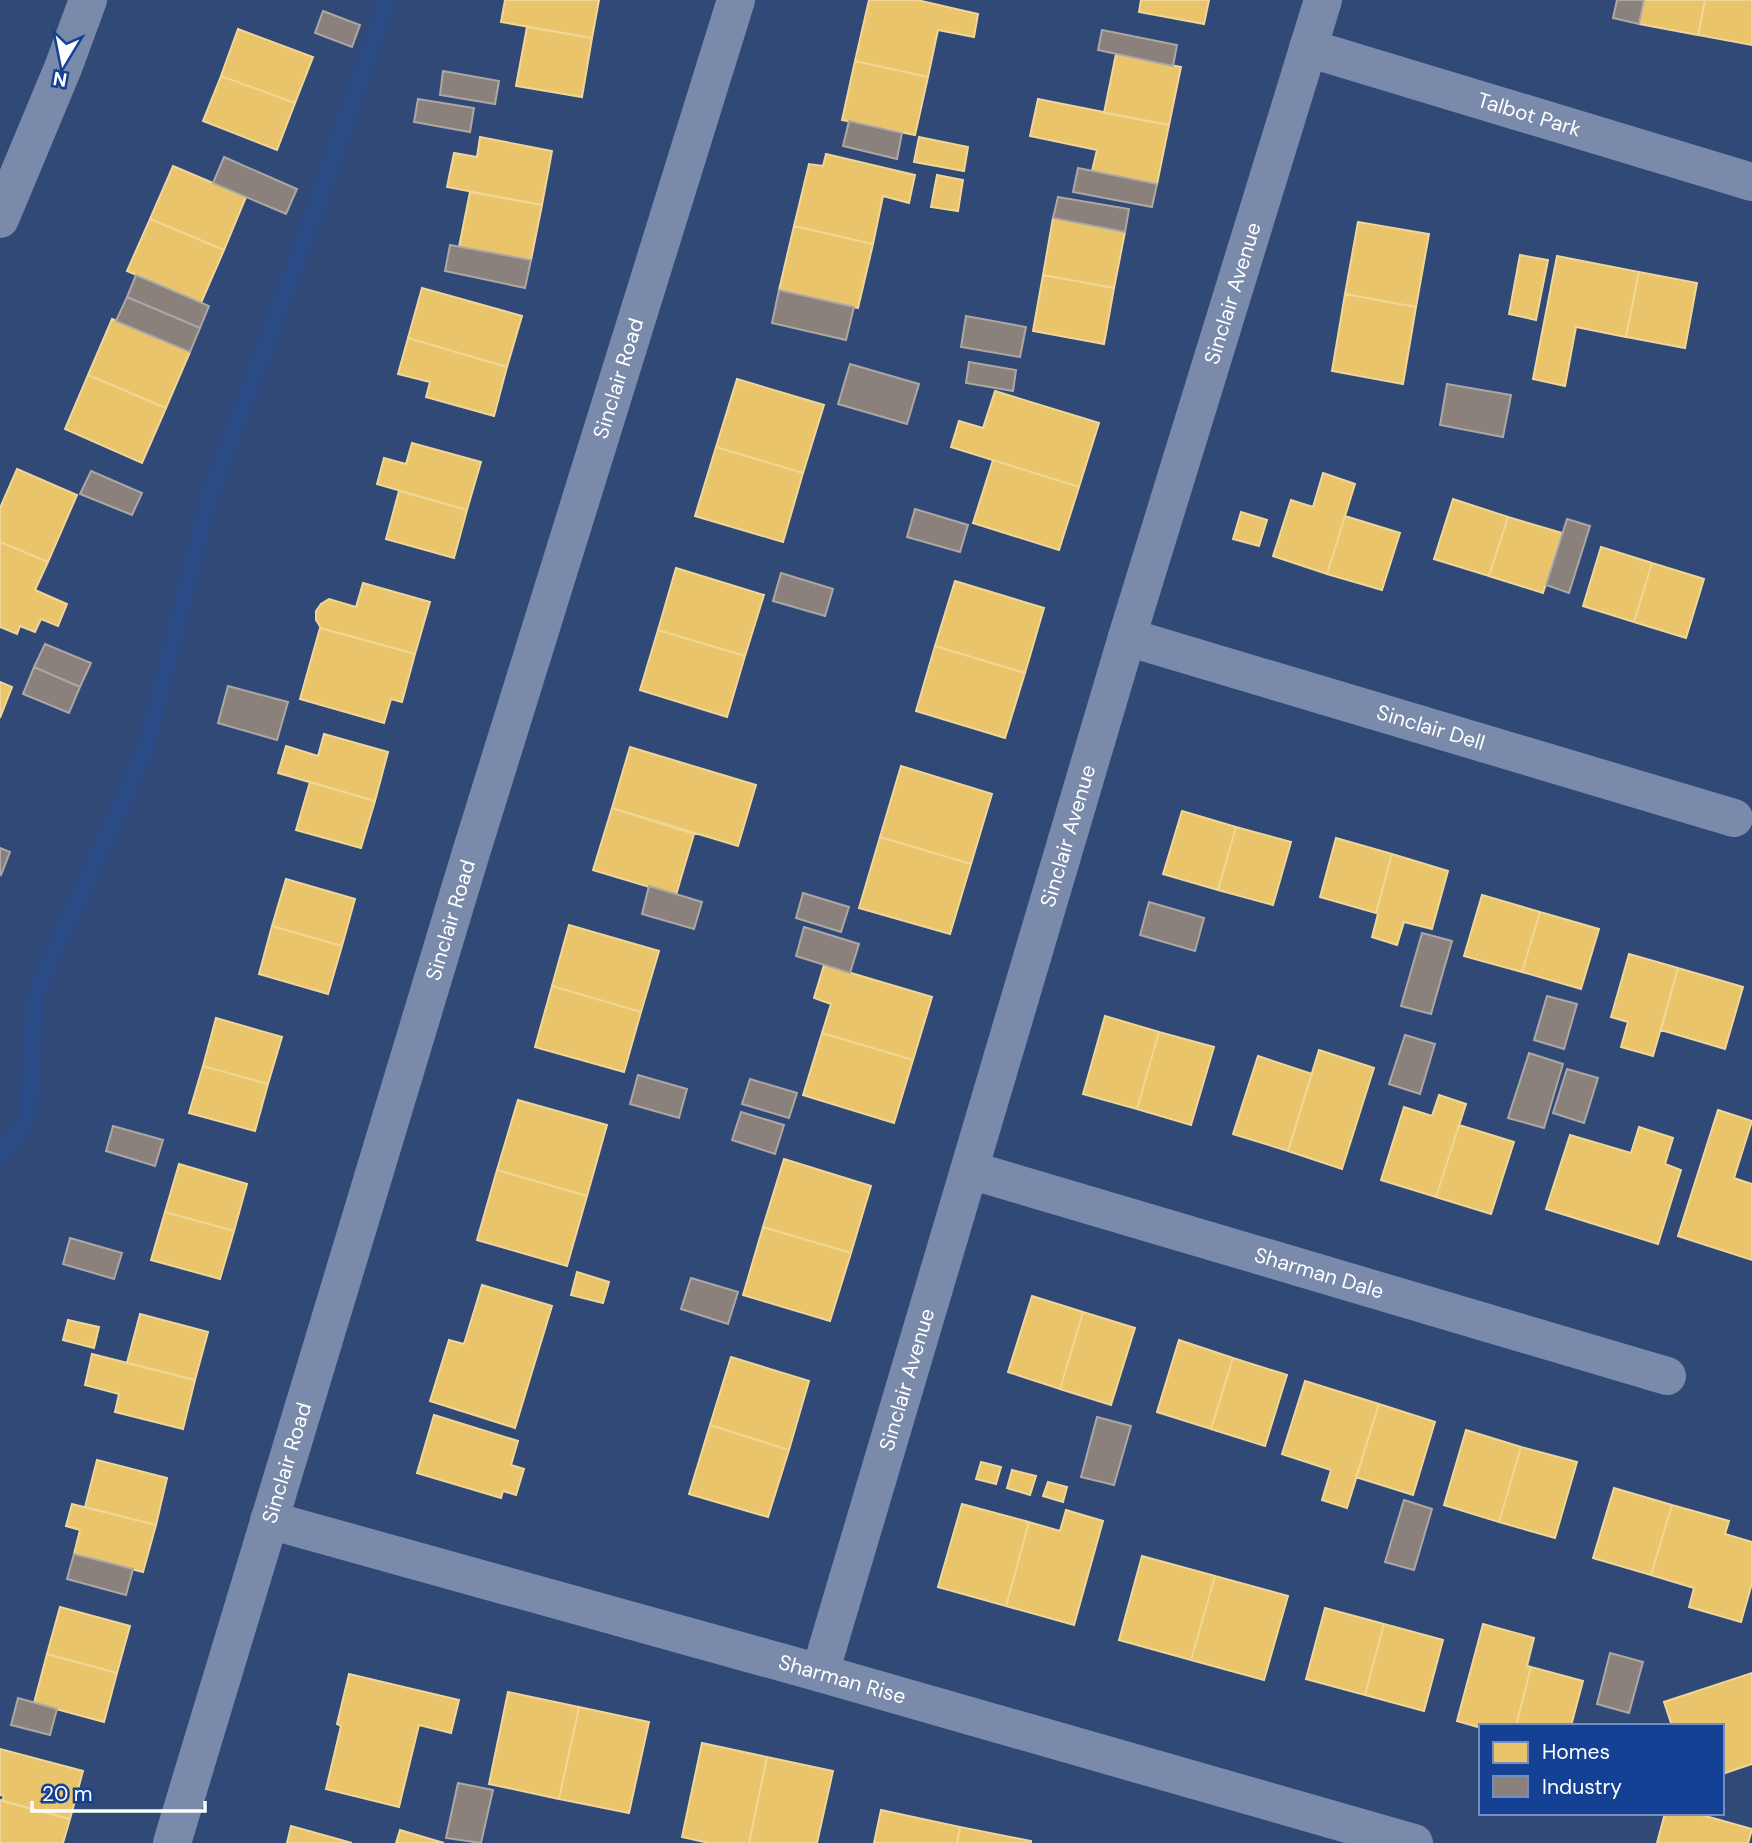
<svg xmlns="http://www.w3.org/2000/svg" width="1752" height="1843" viewBox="0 0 1752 1843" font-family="'DM Sans',sans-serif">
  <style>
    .homes { fill: #e9c46a; stroke: #f0d697; stroke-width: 2 }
    .industry { fill: #8a817c; stroke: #ada7a3; stroke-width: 2 }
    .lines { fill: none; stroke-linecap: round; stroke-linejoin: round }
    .stream { stroke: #2b4b87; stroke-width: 18 }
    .minor { stroke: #7a8aaa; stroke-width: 38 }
    .labels { text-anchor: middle; stroke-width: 7; stroke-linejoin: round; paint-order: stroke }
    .street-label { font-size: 21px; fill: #fff; stroke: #144194 }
  </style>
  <rect width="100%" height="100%" fill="#314977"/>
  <path class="homes" d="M505,0H599L592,38L501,22Z
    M869,0H917L978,14L974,37L938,30L928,77L855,61Z
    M1141,0H1209L1204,24L1139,12Z
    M1644,0H1705L1698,35L1639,24Z
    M1705,0H1752V45L1698,35Z
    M527,27L592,38L582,97L516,86Z
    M238,29L313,57L295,103L221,76Z
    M1116,54L1181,67L1169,125L1104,113Z
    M855,61L928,77L915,135L842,120Z
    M221,76L295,103L277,150L203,121Z
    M1038,99L1169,125L1157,184L1092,171L1097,150L1030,136Z
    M480,137L552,151L542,205L447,187L454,153L477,157Z
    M919,137L968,147L964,171L914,162Z
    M826,154L915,175L909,203L883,196L873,244L794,226L809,164L823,166Z
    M173,166L246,197L224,250L150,219Z
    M937,175L963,180L958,211L931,207Z
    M470,192L542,205L531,260L459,247Z
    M1053,218L1125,232L1114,288L1043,275Z
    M150,219L224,250L201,303L127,271Z
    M1358,222L1429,234L1416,307L1345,294Z
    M794,226L873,244L858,308L779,290Z
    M1520,255L1548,260L1536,320L1509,314Z
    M1557,256L1639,272L1626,337L1576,327L1565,386L1533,379Z
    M1639,272L1697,283L1685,348L1626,337Z
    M1043,275L1114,288L1104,344L1033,331Z
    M422,288L522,316L507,367L408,338Z
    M1345,294L1416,307L1403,384L1332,371Z
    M112,319L190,352L166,408L88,375Z
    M408,338L507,367L494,416L426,397L430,382L398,374Z
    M88,375L166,408L142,463L65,429Z
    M737,379L824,405L803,473L716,447Z
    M995,391L1099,423L1079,487L951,447L959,421L983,428Z
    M412,443L481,462L467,510L377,484L384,458L406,464Z
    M716,447L803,473L783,542L695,516Z
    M993,460L1079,487L1059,550L973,523Z
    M17,469L77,495L48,562L0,542V508Z
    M1323,473L1355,484L1327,574L1273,556L1291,500L1313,507Z
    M399,491L467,510L454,558L386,539Z
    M1453,499L1508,517L1489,576L1434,559Z
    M1241,512L1267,520L1259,546L1233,539Z
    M1345,516L1400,533L1382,590L1327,574Z
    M1508,517L1562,533L1543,593L1489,576Z
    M0,542L48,562L35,590L67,604L58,626L41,619L35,632L20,626L17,634L0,627Z
    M1601,547L1652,563L1634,622L1583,606Z
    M1652,563L1704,579L1686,638L1634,622Z
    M676,568L764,595L745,656L658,630Z
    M955,581L1044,608L1025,673L935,646Z
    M363,583L430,602L415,654L321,628L316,620V611L321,604L329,599L356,607Z
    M320,628L415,654L402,702L391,699L384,723L300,699Z
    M658,630L745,656L727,717L640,690Z
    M935,646L1025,673L1005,738L916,711Z
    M0,682L12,687L0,718Z
    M324,734L388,752L375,801L278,773L286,746L318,756Z
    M630,747L756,785L738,846L612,808Z
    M901,766L992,794L971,864L880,837Z
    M310,782L375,801L361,848L296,830Z
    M612,808L694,834L676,895L593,870Z
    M1182,811L1236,827L1218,890L1163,874Z
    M1236,827L1291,842L1273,905L1218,890Z
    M880,837L971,864L950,934L859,908Z
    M1336,838L1392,854L1376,913L1320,897Z
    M1392,854L1448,871L1432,929L1404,922L1397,945L1372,937L1378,914L1376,913Z
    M286,879L355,899L342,946L272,926Z
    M1482,895L1540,912L1522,972L1464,956Z
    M1540,912L1599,929L1581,989L1522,972Z
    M569,925L659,951L641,1012L552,986Z
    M272,926L342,946L328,994L259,974Z
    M1629,954L1678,968L1653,1056L1621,1047L1628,1022L1611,1017Z
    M824,965L932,997L913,1060L822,1033L831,1004L814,998Z
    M1678,968L1743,987L1725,1049L1661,1030Z
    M552,986L641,1012L624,1072L535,1047Z
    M1105,1016L1159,1032L1137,1109L1083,1094Z
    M216,1018L282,1037L268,1084L203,1066Z
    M1159,1032L1214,1047L1191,1125L1137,1109Z
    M822,1033L913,1060L894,1123L803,1095Z
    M1319,1050L1374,1068L1342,1169L1288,1151Z
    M1258,1056L1312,1074L1288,1151L1233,1134Z
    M203,1066L268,1084L255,1131L189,1113Z
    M1439,1095L1466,1104L1436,1197L1381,1180L1404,1107L1432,1116Z
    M518,1100L607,1125L587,1196L497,1170Z
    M1718,1110L1752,1121L1734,1178L1752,1184V1260L1678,1236Z
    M1459,1125L1514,1142L1491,1214L1436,1197Z
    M1639,1127L1673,1138L1665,1164L1681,1170L1658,1244L1546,1209L1570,1135L1631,1153Z
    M784,1159L871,1186L851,1253L763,1227Z
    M179,1164L247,1184L234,1231L165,1212Z
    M497,1170L587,1196L567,1266L477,1240Z
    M165,1212L234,1231L220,1279L151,1260Z
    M763,1227L851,1253L830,1321L743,1295Z
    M577,1272L609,1282L603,1303L571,1295Z
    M482,1285L552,1306L515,1428L430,1401L449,1340L464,1344Z
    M1032,1296L1083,1312L1060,1389L1008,1372Z
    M1083,1312L1135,1328L1111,1405L1060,1389Z
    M140,1314L208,1332L195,1380L127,1363Z
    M68,1320L99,1327L94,1348L63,1340Z
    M1179,1340L1233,1358L1211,1429L1157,1412Z
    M92,1354L195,1380L183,1429L115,1412L119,1394L85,1385Z
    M731,1357L809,1381L789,1450L710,1425Z
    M1233,1358L1287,1375L1265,1446L1211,1429Z
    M1305,1381L1379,1404L1347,1508L1322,1500L1331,1470L1282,1454Z
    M1379,1404L1435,1422L1413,1495L1356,1477Z
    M434,1415L518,1441L511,1465L524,1469L516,1495L503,1491L501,1498L417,1473Z
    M710,1425L789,1450L768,1517L689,1494Z
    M1466,1430L1521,1447L1499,1522L1444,1505Z
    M1521,1447L1577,1462L1555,1538L1499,1522Z
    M97,1460L167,1478L156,1525L85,1507Z
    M981,1462L1001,1467L996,1484L976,1479Z
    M1012,1470L1036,1476L1030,1495L1007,1488Z
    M1048,1482L1067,1487L1063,1502L1043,1496Z
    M1614,1488L1672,1505L1651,1575L1593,1558Z
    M72,1504L156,1525L143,1572L74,1554L80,1530L66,1526Z
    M962,1504L1029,1522L1006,1606L938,1587Z
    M1672,1505L1729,1521L1725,1534L1752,1542V1583L1741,1622L1689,1607L1694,1588L1651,1575Z
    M1066,1510L1103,1521L1074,1625L1006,1606L1029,1522L1060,1531Z
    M1142,1556L1215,1576L1191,1660L1119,1640Z
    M1215,1576L1288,1596L1264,1680L1191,1660Z
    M60,1607L130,1626L117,1673L47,1654Z
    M1325,1608L1384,1624L1365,1695L1306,1679Z
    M1384,1624L1443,1640L1424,1711L1365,1695Z
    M1483,1624L1534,1638L1527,1666L1531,1667L1516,1726H1481V1728L1457,1721Z
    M47,1654L117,1673L104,1722L34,1703Z
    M1531,1667L1583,1681L1571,1726H1516Z
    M1752,1673V1764L1722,1774V1726H1672L1664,1702Z
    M349,1674L459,1700L451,1733L419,1725L399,1807L326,1789L341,1726L337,1724Z
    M508,1692L579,1707L559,1799L489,1784Z
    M579,1707L649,1722L629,1813L559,1799Z
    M702,1743L767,1757L749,1843H709L682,1837Z
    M0,1749L83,1771L70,1819L2,1801L4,1796L0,1795Z
    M767,1757L833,1771L817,1843H749Z
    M0,1800L70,1819L63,1843H0Z
    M881,1810L960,1827L957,1843H874Z
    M1665,1813H1695L1752,1829L1748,1843H1657Z
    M291,1826L352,1843H287Z
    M960,1827L1031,1841V1843H957Z
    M400,1830L444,1843H396Z"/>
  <path class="industry" d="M1617,0H1644L1639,24L1613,18Z
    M323,11L360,25L352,47L315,33Z
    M1102,30L1177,45L1173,66L1098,50Z
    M443,71L499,81L495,104L440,95Z
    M418,99L474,108L470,132L414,122Z
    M849,121L902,133L897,159L843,146Z
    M224,157L297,189L286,214L213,183Z
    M1078,168L1157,184L1152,207L1073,192Z
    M1058,197L1129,209L1125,232L1053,218Z
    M450,245L531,260L525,288L445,271Z
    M136,275L209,306L200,328L127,297Z
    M779,290L854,307L846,340L772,323Z
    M127,297L200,328L190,352L116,321Z
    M966,316L1026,327L1020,357L961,347Z
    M969,362L1016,370L1013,391L966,383Z
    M850,364L919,384L907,424L838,404Z
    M1447,384L1511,395L1503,437L1440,425Z
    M91,471L142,493L132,515L80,494Z
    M915,509L968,525L960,552L907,537Z
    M1567,519L1590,526L1569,593L1546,585Z
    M781,573L833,589L825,616L773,601Z
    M45,644L91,663L80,687L34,667Z
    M34,667L80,687L69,713L23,694Z
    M228,686L288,702L277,740L218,723Z
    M0,848L10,852L1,875L0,874Z
    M649,886L702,902L694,929L642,914Z
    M803,893L849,907L841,932L796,918Z
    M1149,902L1204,918L1195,951L1140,935Z
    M804,927L859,944L850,973L796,956Z
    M1422,933L1452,941L1431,1014L1401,1006Z
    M1547,996L1577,1004L1564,1049L1534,1040Z
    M1405,1035L1435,1044L1420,1094L1389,1084Z
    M1529,1053L1563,1064L1544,1128L1508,1118Z
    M1567,1069L1598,1078L1584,1123L1553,1113Z
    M638,1075L687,1089L679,1118L630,1104Z
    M750,1079L797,1093L789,1118L742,1104Z
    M741,1112L784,1125L775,1154L732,1140Z
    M113,1126L163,1140L155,1166L106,1151Z
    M70,1238L122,1253L114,1279L63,1264Z
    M691,1278L738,1292L728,1324L681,1309Z
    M1097,1417L1131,1426L1114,1485L1081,1477Z
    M1404,1500L1432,1509L1414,1570L1385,1562Z
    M74,1554L133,1569L126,1595L67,1579Z
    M1610,1653L1643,1662L1629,1713L1597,1704Z
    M18,1698L57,1709L50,1735L11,1725Z
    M458,1783L493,1790L481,1843L446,1838Z"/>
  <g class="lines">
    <path class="stream" d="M0,1157L28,1118L35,995L145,751L209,498L311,222L387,0"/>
    <g class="minor">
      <path id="s1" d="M1308,48L1752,182"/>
      <path d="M0,219L63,68L88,0"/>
      <path id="s2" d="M1127,637L1734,818"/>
      <path id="s3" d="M970,1170L1667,1376"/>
      <path id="s4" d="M269,1520L820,1673L1414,1843"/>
      <path id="s5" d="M820,1673L1127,637L1323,0"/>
      <path id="s6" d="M172,1843L470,856L736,0"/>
    </g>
  </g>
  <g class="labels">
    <g class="street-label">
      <text dy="7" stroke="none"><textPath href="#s1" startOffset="231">Talbot Park</textPath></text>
      <text dy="7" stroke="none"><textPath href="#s5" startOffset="1440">Sinclair Avenue</textPath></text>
      <text dy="7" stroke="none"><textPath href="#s6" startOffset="1531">Sinclair Road</textPath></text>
      <text dy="7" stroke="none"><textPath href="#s2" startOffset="317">Sinclair Dell</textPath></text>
      <text dy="7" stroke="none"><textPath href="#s5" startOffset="873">Sinclair Avenue</textPath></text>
      <text dy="7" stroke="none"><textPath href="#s6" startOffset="964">Sinclair Road</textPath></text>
      <text dy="7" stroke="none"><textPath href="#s3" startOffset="364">Sharman Dale</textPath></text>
      <text dy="7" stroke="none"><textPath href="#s5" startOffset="306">Sinclair Avenue</textPath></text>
      <text dy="7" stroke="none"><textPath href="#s6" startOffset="397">Sinclair Road</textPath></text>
      <text dy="7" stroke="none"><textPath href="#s4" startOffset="595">Sharman Rise</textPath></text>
    </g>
  </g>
  <rect x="1479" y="1724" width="245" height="91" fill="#144194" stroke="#728dbf" stroke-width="2"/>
  <rect x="1493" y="1742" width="35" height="21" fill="#e9c46a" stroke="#728dbf" stroke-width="2"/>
  <text x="1542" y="1759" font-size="21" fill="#ffffff">Homes</text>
  <rect x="1493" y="1776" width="35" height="21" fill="#8a817c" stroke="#728dbf" stroke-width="2"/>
  <text x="1542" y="1794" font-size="21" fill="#ffffff">Industry</text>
  <g transform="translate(63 63) rotate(190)" stroke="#144194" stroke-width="5" paint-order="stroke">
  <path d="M0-5L12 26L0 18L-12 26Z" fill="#ffffff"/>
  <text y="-10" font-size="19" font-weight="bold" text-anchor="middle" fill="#ffffff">N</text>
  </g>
  <path d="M32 1801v10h173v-10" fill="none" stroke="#ffffff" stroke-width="3.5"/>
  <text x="42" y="1801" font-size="21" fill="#ffffff" stroke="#144194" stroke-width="5" paint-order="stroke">20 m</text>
</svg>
